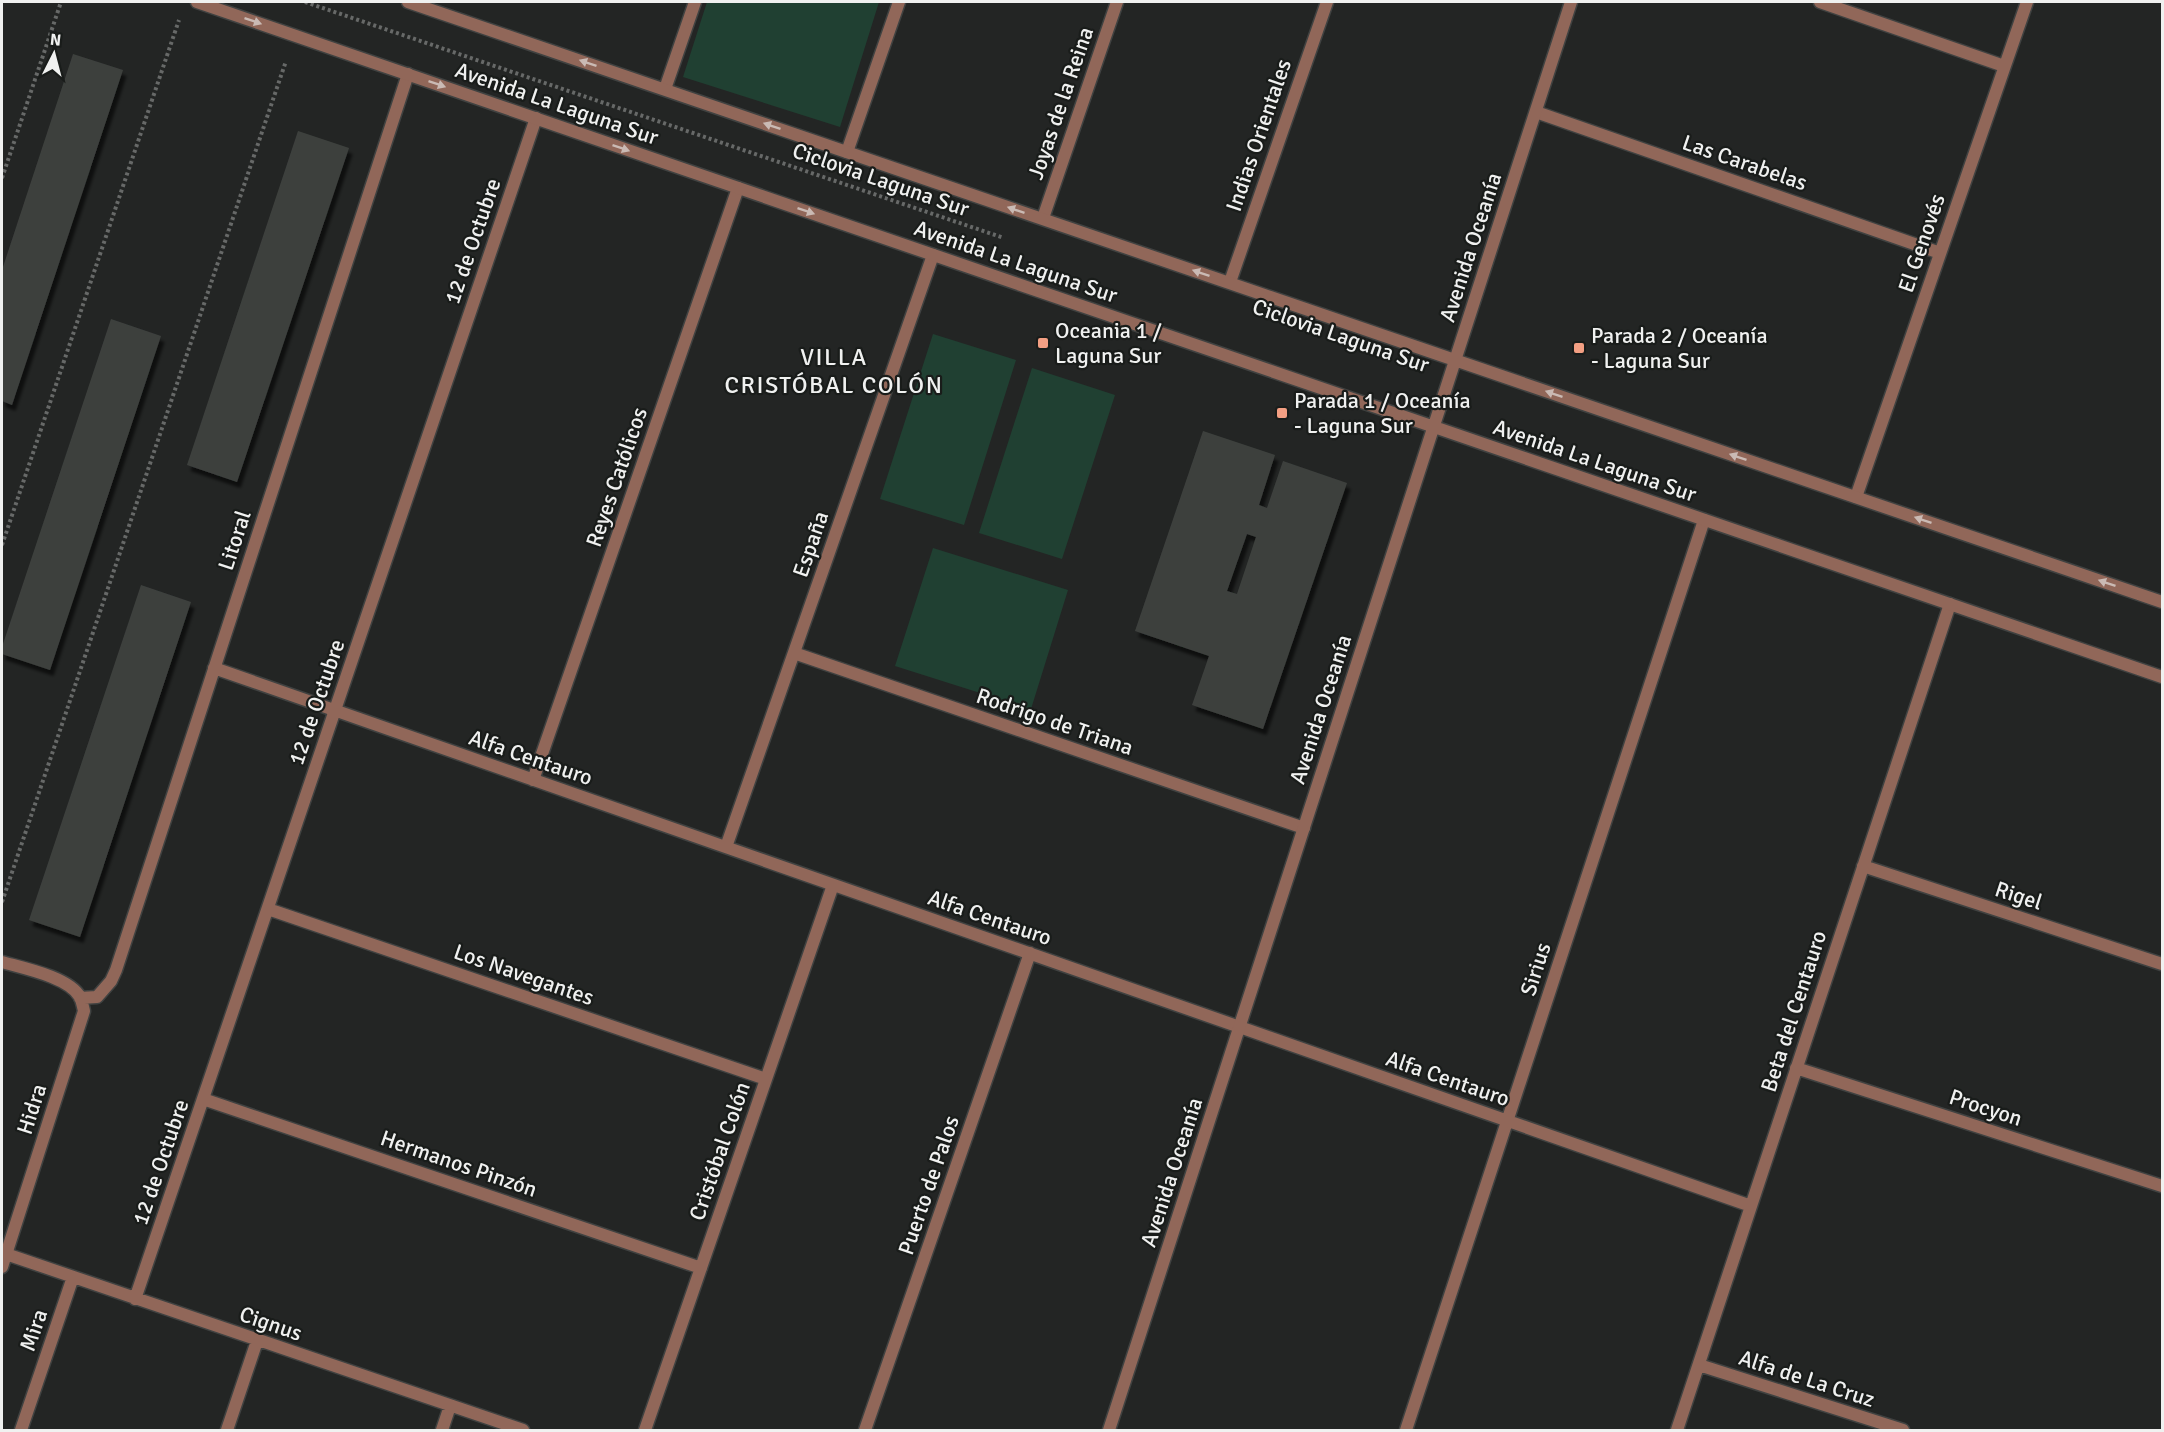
<svg xmlns="http://www.w3.org/2000/svg" width="2164" height="1432" viewBox="0 0 2164 1432" font-family="Signika,sans-serif">
  <style>
    .green { fill: #204032 }
    .building { fill: #3d403e; fill-rule: evenodd; filter: url(#shadow) }
    .lines { fill: none; stroke-linecap: round; stroke-linejoin: round }
    .minor-casing { stroke: #404241; stroke-width: 15 }
    .tertiary-casing { stroke: #404241; stroke-width: 15 }
    .path { stroke: #676968; stroke-width: 4; stroke-dasharray: 3 3; stroke-linecap: butt }
    .minor { stroke: #916759; stroke-width: 12 }
    .tertiary { stroke: #916759; stroke-width: 12 }
    .oneway { fill: #cabab4 }
    .poi-dot { fill: #f39f83; stroke: #191c1a; stroke-width: 2 }
    .labels { text-anchor: middle; stroke-width: 4.5; stroke-linejoin: round; paint-order: stroke }
    .street-label { font-size: 22px; fill: #f0f1f0; stroke: #191c1a }
    .poi-label { font-size: 22px; fill: #f0f1f0; stroke: #191c1a; text-anchor: start }
    .neighbourhood-label { font-size: 24px; letter-spacing: 1.5px; fill: #f0f1f0; stroke: #191c1a }
  </style>
  <defs>
    <filter id="shadow"><feDropShadow dx="3.5" dy="6" stdDeviation="1.5" flood-color="#0009"/></filter>
  </defs>
  <rect width="100%" height="100%" fill="#232524"/>
  <path class="green" d="M707,2H879L840,127L683,77Z
    M933,334L1016,360L964,525L880,499Z
    M1032,368L1115,395L1062,559L979,533Z
    M933,548L1068,590L1031,709L895,666Z"/>
  <path class="building" d="M73,54L123,70L12,405L2,401V270Z
    M298,131L349,148L237,482L187,465Z
    M111,319L161,336L50,670L2,654V647Z
    M1203,431L1275,455L1259,505L1267,508L1283,461L1347,483L1263,729L1192,705L1209,656L1135,631ZM1247,534L1256,537L1237,594L1227,591Z
    M141,585L191,602L80,937L29,920Z"/>
  <g class="lines">
    <g class="minor-casing">
      <path id="minor" d="M1820,2L2004,66
        M665,89L695,2
        M1536,112L1940,253
        M847,152L899,2
        M1043,218L1117,2
        M1230,282L1327,2
        M1856,497L2027,2
        M794,653L1304,828
        M214,668L1751,1206
        M533,780L738,188
        M726,847L933,255
        M1863,866L2162,964
        M268,909L766,1079
        M2,962C23,968 69,977 80,997C82,1001 83,1007 84,1011L2,1267
        M80,998L97,997L111,981L116,970L408,74
        M1796,1068L2162,1186
        M203,1099L701,1268
        M6,1254L523,1430
        M135,1299L536,118
        M1699,1365L1903,1430
        M21,1430L73,1277
        M227,1430L257,1341
        M442,1430L450,1406
        M645,1430L833,885
        M865,1430L1030,953
        M1406,1430L1704,520
        M1677,1430L1950,604"/>
    </g>
    <g class="tertiary-casing">
      <path id="tertiary" d="M197,2L2162,677
        M408,2L2162,602
        M1109,1430L1571,2"/>
    </g>
    <path class="path" d="M305,2L1004,238
      M2,178L61,2
      M2,545L179,20
      M2,902L286,61"/>
    <use href="#minor" class="minor"/>
    <use href="#tertiary" class="tertiary"/>
  </g>
  <defs><path id="oneway-solid" d="M-6-.8H1V-3.2L6.5 0L1 3.2V.8H-6Z" transform="scale(1.5)"/></defs>
  <g class="oneway">
    <use href="#oneway-solid" transform="translate(253 21) rotate(19)"/>
    <use href="#oneway-solid" transform="translate(588 63) rotate(-161)"/>
    <use href="#oneway-solid" transform="translate(437 84) rotate(19)"/>
    <use href="#oneway-solid" transform="translate(772 126) rotate(-161)"/>
    <use href="#oneway-solid" transform="translate(621 148) rotate(19)"/>
    <use href="#oneway-solid" transform="translate(1016 210) rotate(-161)"/>
    <use href="#oneway-solid" transform="translate(806 211) rotate(19)"/>
    <use href="#oneway-solid" transform="translate(1201 273) rotate(-161)"/>
    <use href="#oneway-solid" transform="translate(1554 394) rotate(-161)"/>
    <use href="#oneway-solid" transform="translate(1738 457) rotate(-161)"/>
    <use href="#oneway-solid" transform="translate(1923 520) rotate(-161)"/>
    <use href="#oneway-solid" transform="translate(2107 583) rotate(-161)"/>
  </g>
  <g class="poi-dot">
    <rect x="1037" y="337" width="12" height="12" rx="3"/>
    <rect x="1573" y="342" width="12" height="12" rx="3"/>
    <rect x="1276" y="407" width="12" height="12" rx="3"/>
  </g>
  <g class="labels">
    <g class="street-label">
      <text transform="translate(557 103) rotate(19)" y="8">Avenida La Laguna Sur</text>
      <text transform="translate(1060 103) rotate(-71)" y="8">Joyas de la Reina</text>
      <text transform="translate(1258 135) rotate(-71)" y="8">Indias Orientales</text>
      <text transform="translate(1745 162) rotate(19)" y="8">Las Carabelas</text>
      <text transform="translate(881 179) rotate(19)" y="8">Ciclovia Laguna Sur</text>
      <text transform="translate(472 241) rotate(-71)" y="8">12 de Octubre</text>
      <text transform="translate(1921 243) rotate(-71)" y="8">El Genovés</text>
      <text transform="translate(1470 247) rotate(-72)" y="8">Avenida Oceanía</text>
      <text transform="translate(1016 261) rotate(19)" y="8">Avenida La Laguna Sur</text>
      <text transform="translate(1341 335) rotate(19)" y="8">Ciclovia Laguna Sur</text>
      <text transform="translate(1595 460) rotate(19)" y="8">Avenida La Laguna Sur</text>
      <text transform="translate(616 477) rotate(-71)" y="8">Reyes Católicos</text>
      <text transform="translate(234 540) rotate(-72)" y="8">Litoral</text>
      <text transform="translate(810 544) rotate(-71)" y="8">España</text>
      <text transform="translate(316 702) rotate(-71)" y="8">12 de Octubre</text>
      <text transform="translate(1320 709) rotate(-72)" y="8">Avenida Oceanía</text>
      <text transform="translate(1055 721) rotate(19)" y="8">Rodrigo de Triana</text>
      <text transform="translate(531 757) rotate(19)" y="8">Alfa Centauro</text>
      <text transform="translate(2019 895) rotate(18)" y="8">Rigel</text>
      <text transform="translate(990 917) rotate(19)" y="8">Alfa Centauro</text>
      <text transform="translate(1535 969) rotate(-72)" y="8">Sirius</text>
      <text transform="translate(524 974) rotate(19)" y="8">Los Navegantes</text>
      <text transform="translate(1793 1011) rotate(-72)" y="8">Beta del Centauro</text>
      <text transform="translate(1448 1078) rotate(19)" y="8">Alfa Centauro</text>
      <text transform="translate(1986 1107) rotate(18)" y="8">Procyon</text>
      <text transform="translate(31 1109) rotate(-72)" y="8">Hidra</text>
      <text transform="translate(719 1151) rotate(-71)" y="8">Cristóbal Colón</text>
      <text transform="translate(160 1162) rotate(-71)" y="8">12 de Octubre</text>
      <text transform="translate(459 1163) rotate(19)" y="8">Hermanos Pinzón</text>
      <text transform="translate(1171 1172) rotate(-72)" y="8">Avenida Oceanía</text>
      <text transform="translate(928 1185) rotate(-71)" y="8">Puerto de Palos</text>
      <text transform="translate(271 1323) rotate(19)" y="8">Cignus</text>
      <text transform="translate(33 1330) rotate(-71)" y="8">Mira</text>
      <text transform="translate(1807 1378) rotate(18)" y="8">Alfa de La Cruz</text>
    </g>
    <g class="poi-label">
      <text x="1055" y="338">Oceania 1 /<tspan x="1055" dy="25">Laguna Sur</tspan></text>
      <text x="1591" y="343">Parada 2 / Oceanía<tspan x="1591" dy="25">- Laguna Sur</tspan></text>
      <text x="1294" y="408">Parada 1 / Oceanía<tspan x="1294" dy="25">- Laguna Sur</tspan></text>
    </g>
    <g class="neighbourhood-label">
      <text x="834" y="365">VILLA<tspan x="834" dy="28">CRISTÓBAL COLÓN</tspan></text>
    </g>
  </g>
  <rect width="2164" height="1432" fill="none" stroke="#f0f1f0" stroke-width="6"/>
  <g transform="translate(54 54) rotate(6)" stroke="#191c1a" stroke-width="4.5" paint-order="stroke">
  <path d="M0-4.5L10 22L0 15L-10 22Z" fill="#f0f1f0"/>
  <text y="-9" font-size="16" font-weight="bold" text-anchor="middle" fill="#f0f1f0">N</text>
  </g>
</svg>
